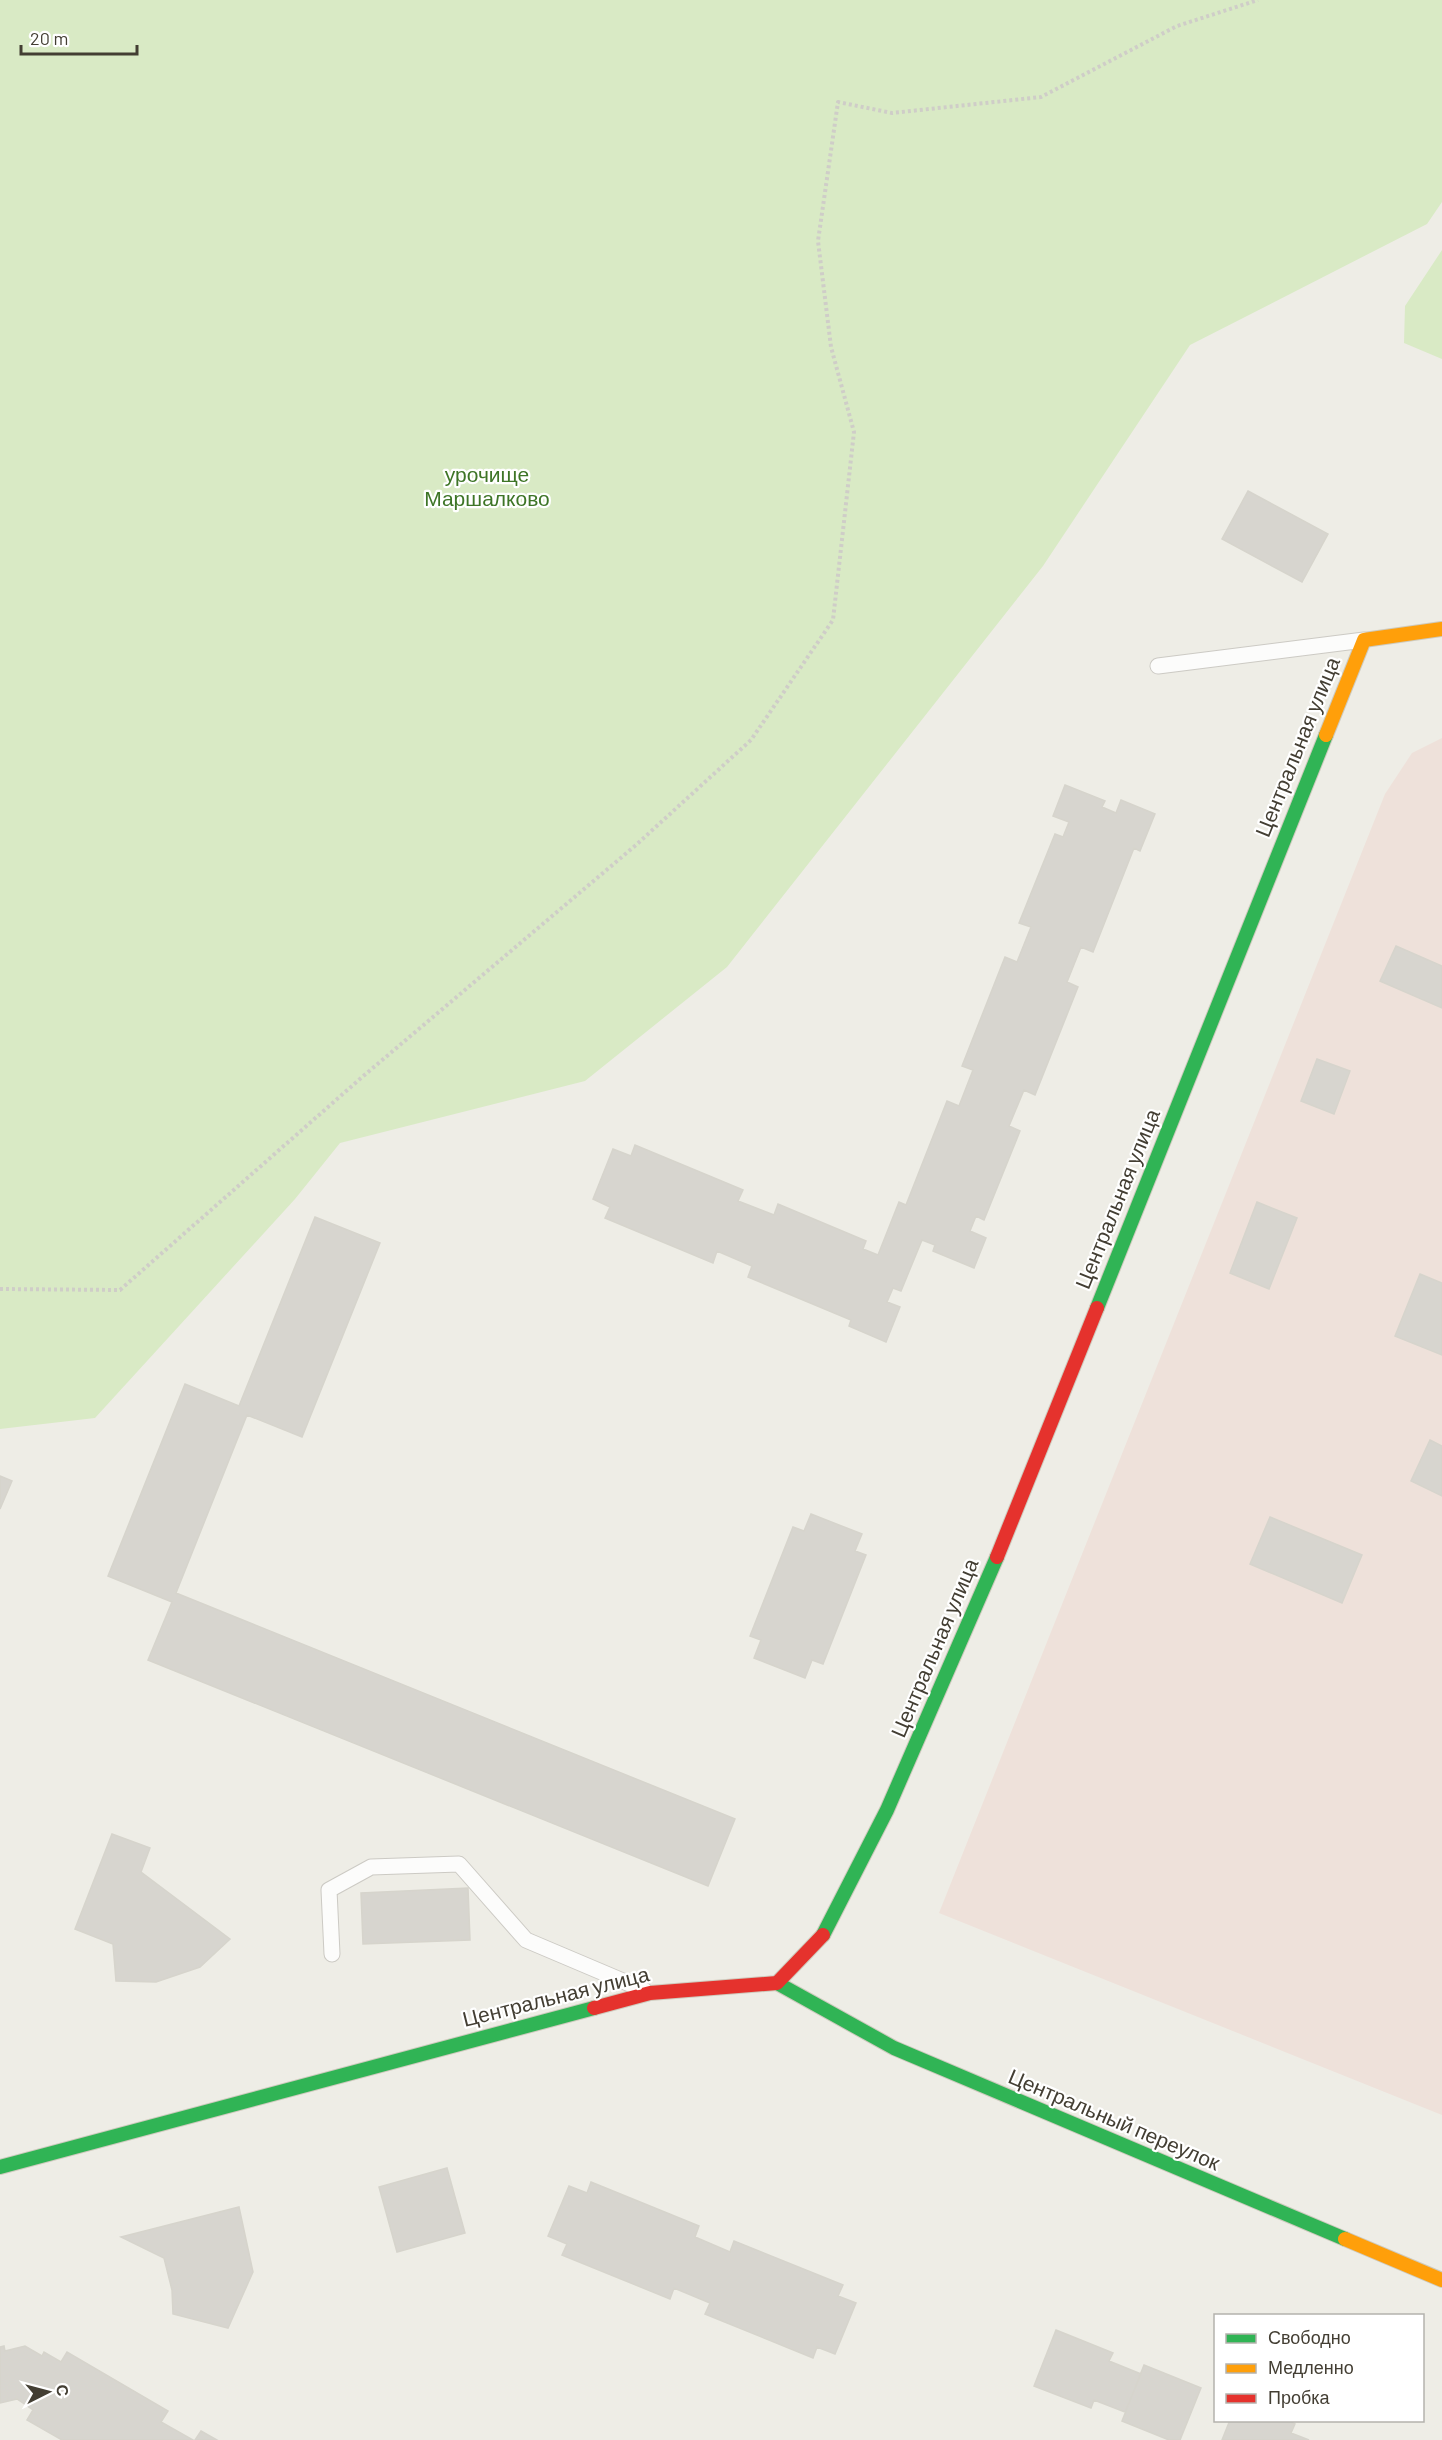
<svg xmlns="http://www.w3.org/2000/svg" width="1442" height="2440" viewBox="0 0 1442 2440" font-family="Barlow,sans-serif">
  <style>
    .medical { fill: #eee1da }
    .green { fill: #d9eac5 }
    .building { fill: #d7d5cf; stroke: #d6d4cc; stroke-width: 1.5 }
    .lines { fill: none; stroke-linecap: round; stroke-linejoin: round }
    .lane-casing { stroke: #cccac4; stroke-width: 17 }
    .fast-casing { stroke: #cecabd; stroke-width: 16 }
    .slow-casing { stroke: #cecabd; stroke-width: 16 }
    .jam-casing { stroke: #cecabd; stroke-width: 16 }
    .path { stroke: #cfcdc8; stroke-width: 4; stroke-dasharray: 3 3; stroke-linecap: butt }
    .lane { stroke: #fcfcfb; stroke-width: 15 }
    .fast { stroke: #30b455; stroke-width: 14 }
    .slow { stroke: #ff9f0a; stroke-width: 14 }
    .jam { stroke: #e5322d; stroke-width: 14 }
    .labels { text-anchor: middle; stroke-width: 4.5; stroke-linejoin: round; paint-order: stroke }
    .park-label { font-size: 21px; fill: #3e7527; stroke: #fff }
    .street-label { font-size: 21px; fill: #433e33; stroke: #fff }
  </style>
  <rect width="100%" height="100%" fill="#eeede6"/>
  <path class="medical" d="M1442,738V2115L939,1913L1385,794L1412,753Z"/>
  <path class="green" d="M0,0H1442V202L1427,224L1190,345L1043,566L727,967L585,1081L340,1143L295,1199L95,1418L0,1429Z
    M1442,250V359L1404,343L1405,306Z"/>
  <path class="building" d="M1248,491L1328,534L1302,582L1222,539Z
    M1065,785L1105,801L1102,807L1116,813L1121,800L1155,814L1140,851L1134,848L1093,952L1081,947L1067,982L1078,987L1035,1095L1024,1090L1009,1126L1020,1131L984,1220L976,1216L970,1231L986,1238L974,1268L933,1251L935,1245L922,1240L901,1291L893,1288L887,1302L900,1307L886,1342L849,1326L851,1320L748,1277L752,1266L717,1251L713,1263L605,1218L610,1207L593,1199L613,1149L631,1156L635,1145L743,1190L738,1201L774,1215L778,1204L866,1241L863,1249L878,1255L899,1202L906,1205L947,1101L959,1106L973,1070L962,1066L1005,957L1017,962L1031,927L1019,923L1055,834L1063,837L1069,822L1053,816Z
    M1396,946L1442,966V1008L1380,981Z
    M1317,1059L1350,1071L1334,1114L1301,1101Z
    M1257,1202L1297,1218L1269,1289L1230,1273Z
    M315,1217L380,1243L302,1437L247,1415L176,1593L735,1819L708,1886L148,1660L172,1602L108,1576L185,1384L239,1406Z
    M1420,1274L1442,1283V1355L1395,1336Z
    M1430,1440L1442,1446V1496L1411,1481Z
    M0,1476L12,1481L0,1509Z
    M811,1514L862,1534L855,1551L866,1555L823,1664L812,1660L805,1678L754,1658L761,1640L750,1636L793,1527L804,1531Z
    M1270,1517L1362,1555L1342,1603L1250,1564Z
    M112,1834L150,1848L141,1872L230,1939L200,1967L156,1982L116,1981L113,1944L75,1929Z
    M468,1888L470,1940L363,1944L361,1893Z
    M447,2168L465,2233L397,2252L379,2187Z
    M591,2182L699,2226L695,2237L730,2252L734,2241L843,2285L838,2296L856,2303L835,2354L817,2347L813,2358L705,2314L710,2303L674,2288L670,2299L562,2255L567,2244L548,2236L569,2186L587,2193Z
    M239,2207L253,2272L228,2328L173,2314L172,2290L164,2258L121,2237Z
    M1056,2330L1113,2353L1109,2361L1141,2374L1125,2412L1094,2400L1091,2408L1034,2386Z
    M4,2346L5,2351L25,2346L42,2356L44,2352L61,2362L67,2352L168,2411L161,2422L193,2440H62L27,2420L33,2410L17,2399L0,2403V2347Z
    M1144,2365L1201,2388L1180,2440H1169L1122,2421Z
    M1230,2420H1286L1295,2424L1291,2433L1309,2440H1222Z
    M201,2431L217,2440H195Z"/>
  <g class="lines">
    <g class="lane-casing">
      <path id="lane" d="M1158,666L1364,640
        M332,1954L329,1890L371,1867L459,1864L526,1940L644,1990"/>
    </g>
    <g class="fast-casing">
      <path id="fast" d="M1097,1308L1326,735
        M823,1935L887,1810L997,1557
        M777,1983L894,2048L1345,2239
        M0,2167L594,2008"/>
    </g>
    <g class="slow-casing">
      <path id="slow" d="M1326,735L1364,640L1442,629
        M1345,2239L1442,2280"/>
    </g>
    <g class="jam-casing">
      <path id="jam" d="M997,1557L1097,1308
        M594,2008L650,1993L777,1983L823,1935"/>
    </g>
    <path class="path" d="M0,1289L120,1290L361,1078L636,845L751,740L833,620L854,432L831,347L818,241L838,102L892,113L1041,97L1177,26L1258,0"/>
    <use href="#lane" class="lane"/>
    <use href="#fast" class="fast"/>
    <use href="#slow" class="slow"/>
    <use href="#jam" class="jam"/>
  </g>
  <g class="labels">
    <g class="park-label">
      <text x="487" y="482">урочище<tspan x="487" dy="24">Маршалково</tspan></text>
    </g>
    <g class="street-label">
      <text transform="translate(1298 747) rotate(-68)" y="7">Центральная улица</text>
      <text transform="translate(1118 1199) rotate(-68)" y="7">Центральная улица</text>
      <text transform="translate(935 1648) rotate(-67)" y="7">Центральная улица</text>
      <text transform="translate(556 1997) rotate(-14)" y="7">Центральная улица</text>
      <text transform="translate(1114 2120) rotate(23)" y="7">Центральный переулок</text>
    </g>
  </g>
  <rect x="1214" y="2314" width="210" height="108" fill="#ffffff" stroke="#b4b2ad" stroke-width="1.5"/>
  <rect x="1226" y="2334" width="30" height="9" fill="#30b455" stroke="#b4b2ad" stroke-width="1.5"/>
  <text x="1268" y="2344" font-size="18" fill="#433e33">Свободно</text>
  <rect x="1226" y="2364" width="30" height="9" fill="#ff9f0a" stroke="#b4b2ad" stroke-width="1.5"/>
  <text x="1268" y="2374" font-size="18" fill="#433e33">Медленно</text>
  <rect x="1226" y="2394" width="30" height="9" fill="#e5322d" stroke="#b4b2ad" stroke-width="1.5"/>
  <text x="1268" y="2404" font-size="18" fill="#433e33">Пробка</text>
  <g transform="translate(48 2392) rotate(84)" stroke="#ffffff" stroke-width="4.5" paint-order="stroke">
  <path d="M0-4.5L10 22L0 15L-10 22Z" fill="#433e33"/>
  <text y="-9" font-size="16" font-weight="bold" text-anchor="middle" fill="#433e33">С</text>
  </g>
  <path d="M21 45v9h116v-9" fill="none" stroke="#433e33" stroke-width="3"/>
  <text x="30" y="45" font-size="18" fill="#433e33" stroke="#ffffff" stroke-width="4.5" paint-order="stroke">20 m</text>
</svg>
